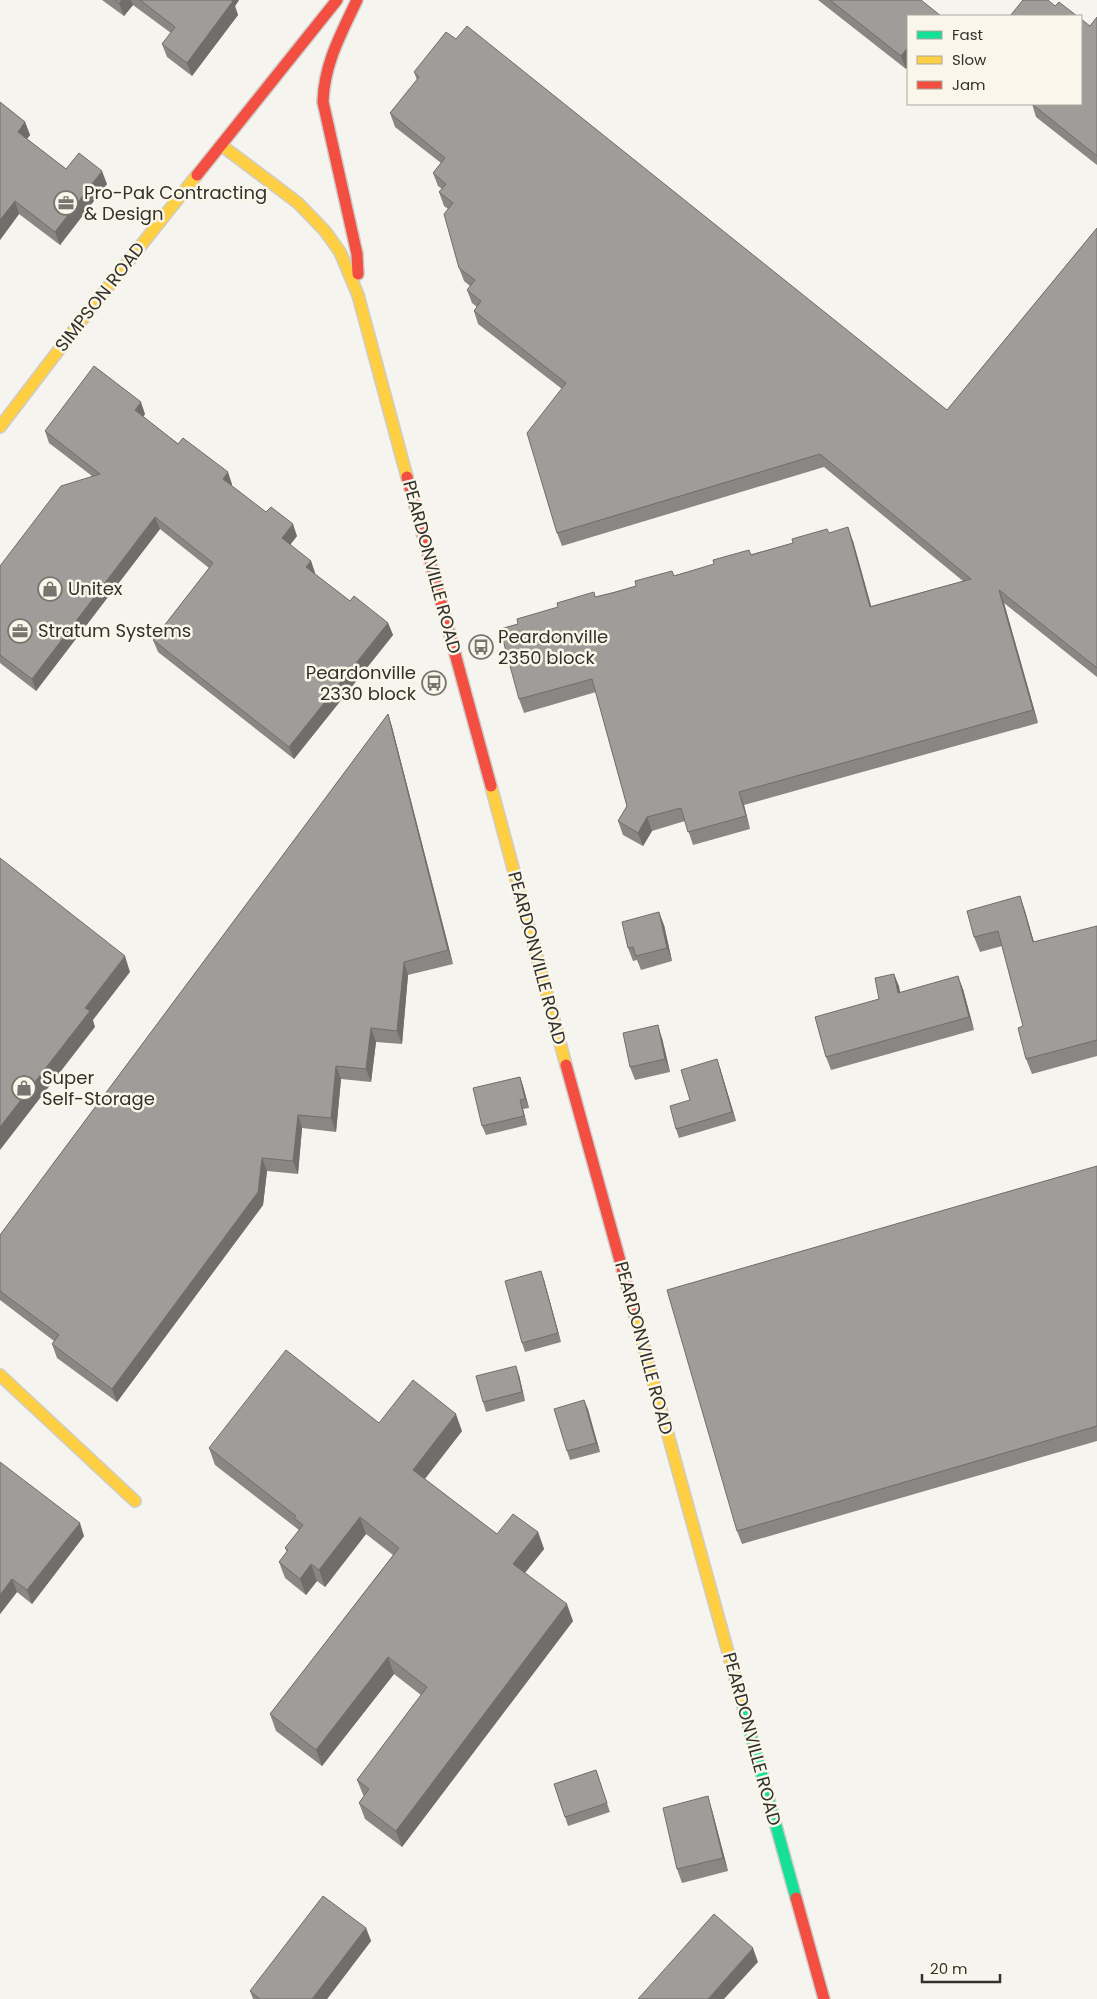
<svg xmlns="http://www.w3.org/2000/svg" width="1097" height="1999" viewBox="0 0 1097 1999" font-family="Poppins,sans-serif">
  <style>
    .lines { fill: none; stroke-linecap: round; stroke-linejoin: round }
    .fast-casing { stroke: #ceccc8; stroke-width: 14 }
    .slow-casing { stroke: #ceccc8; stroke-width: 14 }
    .jam-casing { stroke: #ceccc8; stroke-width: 14 }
    .fast { stroke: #16e098; stroke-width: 11 }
    .slow { stroke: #ffcf43; stroke-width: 11 }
    .jam { stroke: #f24e42; stroke-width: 11 }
    .wall { fill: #898784 }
    .shaded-wall { fill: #6f6e6b }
    .building { fill: #9f9d99; stroke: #6f6e6b }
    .labels { text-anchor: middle; stroke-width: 5; stroke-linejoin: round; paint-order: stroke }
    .poi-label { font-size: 18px; fill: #32312c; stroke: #faf6ea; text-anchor: start }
    .street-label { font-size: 18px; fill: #32312c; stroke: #faf6ea }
  </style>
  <rect width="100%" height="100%" fill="#f6f4ee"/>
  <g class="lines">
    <g class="fast-casing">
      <path id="fast" d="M742,1703L796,1898"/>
    </g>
    <g class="slow-casing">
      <path id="slow" d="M221,145L298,203L325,231L340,252L358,295L407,477
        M0,427L84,317L197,175
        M491,786L566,1065
        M635,1315L742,1703
        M0,1375L135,1501"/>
    </g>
    <g class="jam-casing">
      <path id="jam" d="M357,0C341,34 324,64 323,102L357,254L358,274
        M197,175L337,0
        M407,477L491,786
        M566,1065L635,1315
        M796,1898L824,1999"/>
    </g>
    <use href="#fast" class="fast"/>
    <use href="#slow" class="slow"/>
    <use href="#jam" class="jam"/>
  </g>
  <path class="wall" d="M102,0H239L235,6L238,15L192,76L167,57L162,44L171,33L133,5L124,16Z
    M818,0H921L908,16L906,69Z
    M1097,17V165L1036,117L1032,104H1081L1090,26Z
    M414,72L947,410L1097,228V677L1004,603L1038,723L744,805L750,829L693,845L685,821L652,831L643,846L623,835L618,821L627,806L596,692L524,713L519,699L518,624L596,597L829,533L853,541L871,606L963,581L824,467L562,546L557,533L562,389L478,324L474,311L477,307L472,303L467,290L470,286L464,281L459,268L448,209L444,206L439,192L442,189L438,186L433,173L441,163L395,127L390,113L417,80Z
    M0,102L25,122L30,135L27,139L66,169L107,184L60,245L19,214L0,240Z
    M145,414L143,417L232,484L231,486L297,536L290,545L311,561L315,573V574L350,601L388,623L393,635L294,759L158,652L153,640L209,568L160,529L36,691L0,663V566L92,476L49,443L45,431Z
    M388,714L392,727L453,964L408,975L402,1044L376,1042L371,1082L341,1079L336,1132L302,1128L298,1174L267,1171L263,1205L117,1402L57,1358L52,1344L54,1341L0,1300V1235Z
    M1020,896L1025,911L1034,942L1097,926V1056L1032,1074L1026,1059L1023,1026L1002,946L980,952L974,937Z
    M664,925L672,961L641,970L637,960L633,961L628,948Z
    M894,974L900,993L963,989L974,1030L831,1070L826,1057L879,999Z
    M662,1038L670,1072L635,1080L630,1067Z
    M720,1068L736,1121L679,1138L676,1129L690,1100Z
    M520,1077L523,1086L529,1108L523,1109L527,1125L486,1135L482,1126Z
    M1097,1166V1441L742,1544L737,1531Z
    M544,1280L561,1342L525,1352L522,1343Z
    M519,1375L525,1401L486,1412L483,1402Z
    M584,1400L600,1452L570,1460L567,1451Z
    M379,1423L462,1431L425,1479L497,1534L538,1532L544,1549L525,1573L573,1621L402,1847L365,1819L359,1803L364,1797L357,1780L421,1695L394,1674L322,1766L276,1731L270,1714L393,1555L366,1534L325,1587L317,1581L306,1595L285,1578L279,1562L287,1552L285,1548L299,1531V1530L215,1465L209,1448Z
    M0,1462L84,1536L32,1604L17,1592L0,1614Z
    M596,1770L610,1812L568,1826L554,1784Z
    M712,1810L728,1871L682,1883L677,1869Z
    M366,1928L371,1941L327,1999H253L250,1991Z"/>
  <path class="shaded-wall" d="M122,0H131L133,5L124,16L119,3Z
    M228,0H239L235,6L238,15L192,76L187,63Z
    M908,47V66L906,69L901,56Z
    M25,122L30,135L22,145L18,132Z
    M102,171L107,184L60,245L55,232Z
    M15,201L19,214L0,240V220Z
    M141,402L145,414L139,422L135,410Z
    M228,472L232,484L227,491L223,479Z
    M155,517L160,529L36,691L32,679Z
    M293,524L297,536L286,550L282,538Z
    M848,527L853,541L875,620L870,607Z
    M311,561L315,573L311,579L306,567Z
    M999,590L1004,603L1038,723L1033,710Z
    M388,623L393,635L294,759L289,747Z
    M388,714L392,727L453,964L448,950Z
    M739,792L744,805L750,829L746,816Z
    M647,817L652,831L643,846L638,833Z
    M1020,896L1025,911L1038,957L1033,942Z
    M659,912L664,925L672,961L667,948Z
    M125,956L130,972L93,1020L95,1027L0,1150V1127L85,1008Z
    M404,962L408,975L402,1044L397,1031Z
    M894,974L899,986L903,1006L898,993Z
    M958,976L963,989L974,1030L969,1017Z
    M658,1025L662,1038L670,1072L665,1059Z
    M371,1028L376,1042L371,1082L366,1069Z
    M717,1059L720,1068L736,1121L732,1112Z
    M336,1066L341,1079L336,1132L331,1118Z
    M520,1077L523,1086L529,1108L525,1099Z
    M520,1100L523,1109L527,1125L524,1116Z
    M298,1115L302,1128L298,1174L293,1161Z
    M262,1158L267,1171L263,1205L117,1402L112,1389Z
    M541,1271L544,1280L561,1342L558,1333Z
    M516,1366L519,1375L525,1401L522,1392Z
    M584,1400L588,1409L600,1452L596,1443Z
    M456,1414L462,1431L419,1486L413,1470Z
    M360,1517L366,1534L325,1587L319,1570Z
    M80,1523L84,1536L32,1604L27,1590Z
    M538,1532L544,1549L519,1580L513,1564Z
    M311,1564L317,1581L306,1595L300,1579Z
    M12,1579L17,1592L0,1614V1595Z
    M567,1604L573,1621L402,1847L396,1831Z
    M388,1657L394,1674L322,1766L316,1750Z
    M708,1796L712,1810L728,1871L723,1858Z
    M366,1928L371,1941L327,1999H312Z
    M753,1948L758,1962L724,1999H708Z"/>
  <path class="building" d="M115,0H122L119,3Z
    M140,0H231L233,1L187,63L162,44L175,27Z
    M830,0H921L941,16H908V47L901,56Z
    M1023,0H1048L1055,6L1059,2L1077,16H1010Z
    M1097,17V156L1032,104H1081V19L1090,26Z
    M467,26L947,410L1097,228V668L999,590L1033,710L739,792L746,816L688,832L681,808L647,817L638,833L618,821L627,806L592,679L519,699L500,629L518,624L517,619L558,607L557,603L594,592L595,597L616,592L636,586L635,581L672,571L674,576L714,564L713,560L749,550L751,555L793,543L792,539L827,529L829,533L848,527L870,607L971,579L820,454L557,533L527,433L566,383L474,311L481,301L467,290L475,280L459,268L444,214L453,203L439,192L446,184L433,173L445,158L390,113L419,77L414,72L446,32L456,39Z
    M0,102L25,122L18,132L66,169L79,153L102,171L55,232L15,201L0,220Z
    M94,366L141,402L135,410L178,444L183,438L228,472L223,479L266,512L271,507L293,524L282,538L311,561L306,567L350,601L354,596L388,623L289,747L153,640L213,563L155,517L32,679L0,655V566L61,486L100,474L45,431Z
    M388,714L448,950L404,962L397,1031L371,1028L366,1069L336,1066L331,1118L298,1115L293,1161L262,1158L258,1192L112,1389L52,1344L59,1335L0,1291V1235Z
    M0,858L125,956L85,1008L90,1011L0,1127Z
    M1020,896L1033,942L1097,926V1040L1026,1059L1018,1028L1023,1026L998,931L974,937L967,911Z
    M659,912L667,948L636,956L633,947L628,948L622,922Z
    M894,974L898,993L958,976L969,1017L826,1057L815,1017L879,999L875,978Z
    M658,1025L665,1059L630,1067L623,1033Z
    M717,1059L732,1112L676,1129L670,1106L690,1100L681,1070Z
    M520,1077L525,1099L520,1100L524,1116L482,1126L473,1088Z
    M1097,1166V1426L737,1531L667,1290Z
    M541,1271L558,1333L522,1343L505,1281Z
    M286,1350L379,1423L413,1380L456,1414L413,1470L497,1534L513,1514L538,1532L513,1564L567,1604L396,1831L359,1803L369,1789L357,1780L427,1687L388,1657L316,1750L270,1714L399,1548L360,1517L319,1570L311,1564L300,1579L279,1562L288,1550L285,1548L303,1525L294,1518L296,1516L209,1448Z
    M516,1366L522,1392L483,1402L476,1376Z
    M584,1400L596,1443L567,1451L554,1409Z
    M0,1462L80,1523L27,1590L12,1579L0,1595Z
    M596,1770L607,1803L565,1817L554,1784Z
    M708,1796L723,1858L677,1869L663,1808Z
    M323,1896L366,1928L312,1999H260L250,1991Z
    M714,1914L753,1948L708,1999H638Z"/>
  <defs>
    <g id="office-ring" transform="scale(1.25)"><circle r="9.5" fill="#faf6ea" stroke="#777570" stroke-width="1.5"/><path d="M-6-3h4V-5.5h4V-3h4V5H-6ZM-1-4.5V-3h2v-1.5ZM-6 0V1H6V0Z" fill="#777570"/></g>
    <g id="shop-ring" transform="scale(1.25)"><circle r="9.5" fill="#faf6ea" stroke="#777570" stroke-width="1.5"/><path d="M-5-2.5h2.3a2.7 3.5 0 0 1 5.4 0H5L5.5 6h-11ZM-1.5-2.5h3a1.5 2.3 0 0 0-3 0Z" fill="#777570"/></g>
    <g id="bus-ring" transform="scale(1.25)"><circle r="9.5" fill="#faf6ea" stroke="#777570" stroke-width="1.5"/><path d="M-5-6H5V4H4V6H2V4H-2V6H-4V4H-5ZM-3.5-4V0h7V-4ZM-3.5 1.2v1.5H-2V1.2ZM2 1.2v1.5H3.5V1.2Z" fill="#777570"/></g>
  </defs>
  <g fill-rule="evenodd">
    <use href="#office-ring" x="66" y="203"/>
    <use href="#shop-ring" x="50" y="589"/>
    <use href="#office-ring" x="20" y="631"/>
    <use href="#bus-ring" x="481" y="647"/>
    <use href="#bus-ring" x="434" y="683"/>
    <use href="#shop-ring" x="24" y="1088"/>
  </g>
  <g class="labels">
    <g class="poi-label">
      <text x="84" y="199">Pro-Pak Contracting<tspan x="84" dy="21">&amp; Design</tspan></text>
      <text x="68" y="595">Unitex</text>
      <text x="38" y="637">Stratum Systems</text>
      <text x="498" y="643">Peardonville<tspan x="498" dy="21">2350 block</tspan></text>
      <text x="416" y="679" text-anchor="end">Peardonville<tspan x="416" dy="21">2330 block</tspan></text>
      <text x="42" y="1084">Super<tspan x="42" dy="21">Self-Storage</tspan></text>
    </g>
    <g class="street-label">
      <text transform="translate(100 297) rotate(-52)" y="6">SIMPSON ROAD</text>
      <text transform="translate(432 567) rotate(75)" y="6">PEARDONVILLE ROAD</text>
      <text transform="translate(537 958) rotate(75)" y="6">PEARDONVILLE ROAD</text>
      <text transform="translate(644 1348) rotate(75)" y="6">PEARDONVILLE ROAD</text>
      <text transform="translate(752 1739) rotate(75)" y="6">PEARDONVILLE ROAD</text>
    </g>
  </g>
  <rect x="907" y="15" width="175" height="90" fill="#faf6ea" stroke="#aaa79e"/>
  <rect x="917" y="31" width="25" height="8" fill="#16e098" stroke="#aaa79e"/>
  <text x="952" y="40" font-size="15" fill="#32312c">Fast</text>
  <rect x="917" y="56" width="25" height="8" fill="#ffcf43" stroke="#aaa79e"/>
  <text x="952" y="65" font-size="15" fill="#32312c">Slow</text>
  <rect x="917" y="81" width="25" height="8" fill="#f24e42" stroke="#aaa79e"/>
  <text x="952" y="90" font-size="15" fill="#32312c">Jam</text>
  <path d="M922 1974v8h78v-8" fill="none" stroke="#32312c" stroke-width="2.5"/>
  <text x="930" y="1974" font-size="15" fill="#32312c" stroke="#faf6ea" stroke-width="4" paint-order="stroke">20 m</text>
</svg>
